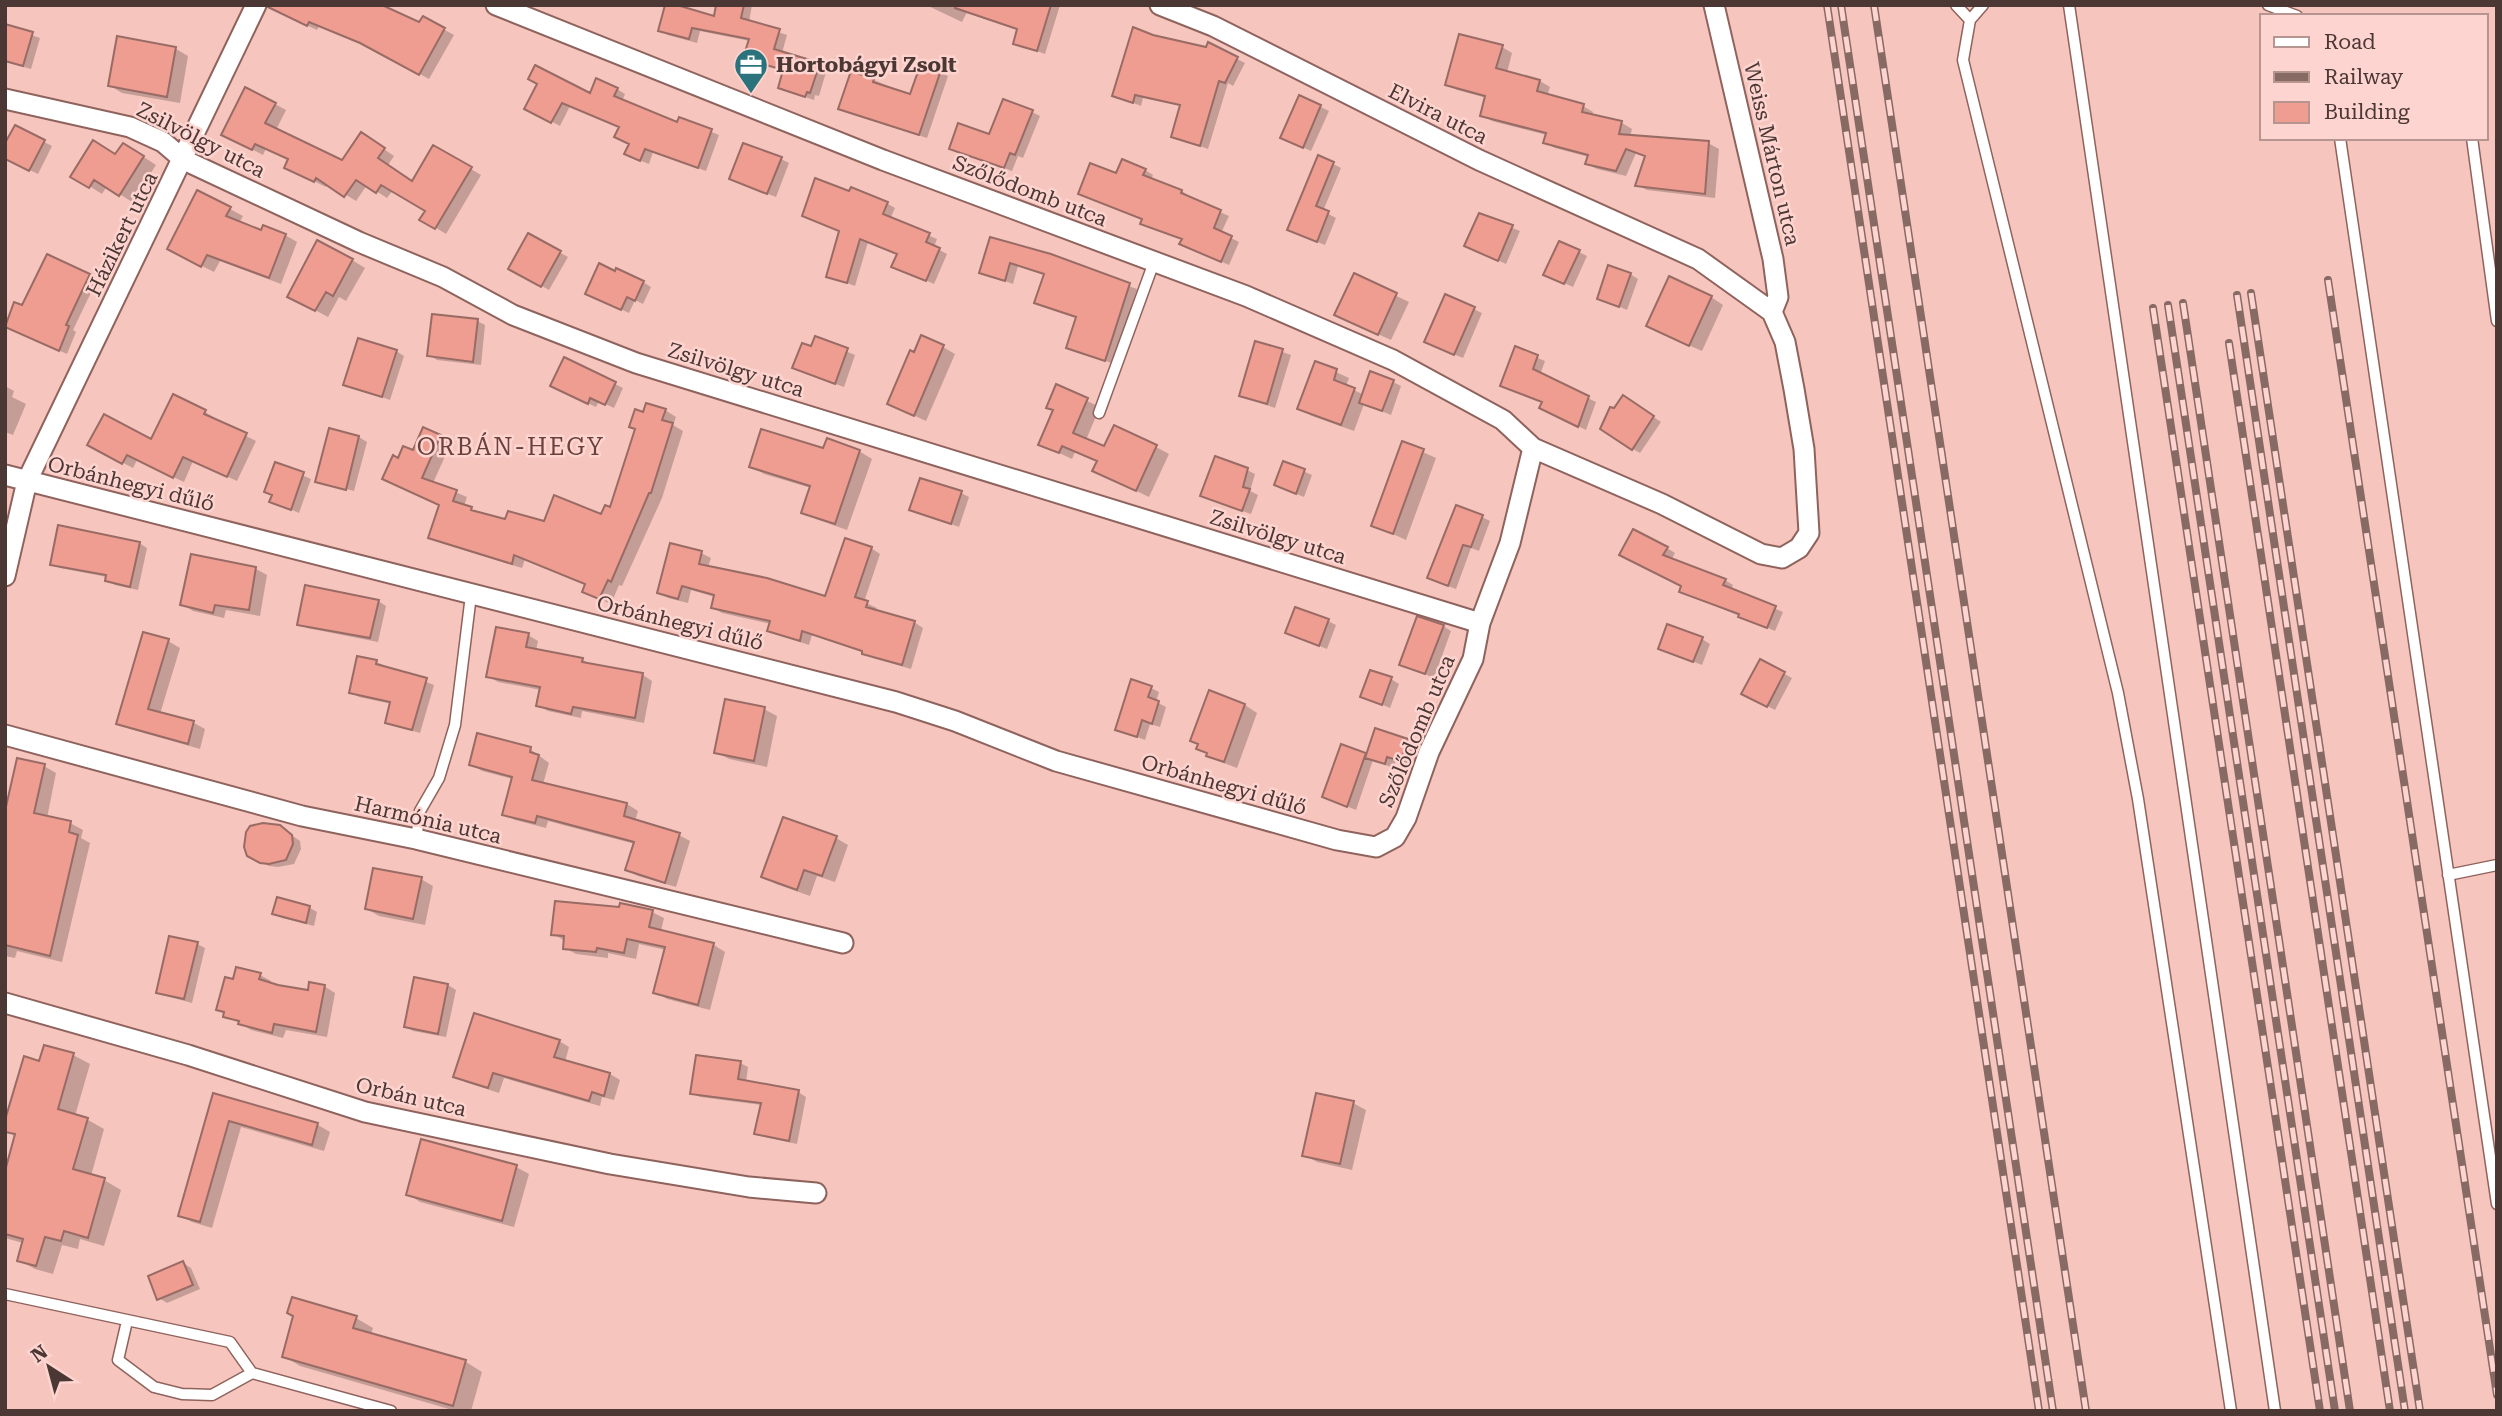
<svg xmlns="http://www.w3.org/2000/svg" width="2502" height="1416" viewBox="0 0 2502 1416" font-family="'Roboto Serif',serif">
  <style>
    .shadow { fill: #0003 }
    .building { fill: #ef9c91; stroke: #986b65; stroke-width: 2 }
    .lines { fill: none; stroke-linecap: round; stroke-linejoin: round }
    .lane-casing { stroke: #8f635d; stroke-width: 13 }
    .street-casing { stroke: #8f635d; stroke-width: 23 }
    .lane { stroke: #fff; stroke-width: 10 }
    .street { stroke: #fff; stroke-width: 19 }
    .rail-casing { stroke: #886a65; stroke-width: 8 }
    .rail { stroke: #fdd4cf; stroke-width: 5; stroke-dasharray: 16; stroke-linecap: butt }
    .labels { text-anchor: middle; stroke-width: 5; stroke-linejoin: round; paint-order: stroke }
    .poi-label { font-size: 21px; font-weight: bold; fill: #4b3734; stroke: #fdd4cf; text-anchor: start }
    .street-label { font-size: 21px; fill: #4b3734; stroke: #fdd4cf }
    .quarter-label { font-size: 24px; letter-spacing: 2px; fill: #6a413c; stroke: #fdd4cf }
  </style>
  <rect width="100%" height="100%" fill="#f6c5bd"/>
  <path class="shadow" d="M284,5H387L386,9L420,24L423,18L454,35L429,79L372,48L319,26L317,30L291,18Z
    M718,5H752L749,22L787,35L782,53L827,69L819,96L815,95L814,100L780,88L785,72L745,57L750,41L700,31L697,43L668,35L660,30L715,18Z
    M926,5H1060L1045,54L1015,43L1019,30L967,12L962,22Z
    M5,26L40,38L31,69L5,62Z
    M1502,47L1512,53L1507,73L1540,81L1550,87L1547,96L1583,106L1593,112L1592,116L1622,123L1632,129L1630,137L1708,143L1719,149L1715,198L1647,190L1637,185L1646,157L1636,153L1626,176L1597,169L1587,164L1589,157L1555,148L1545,142L1547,135L1492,121L1482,115L1487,98L1457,90L1447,85Z
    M176,49L188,56L180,103L122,93L109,85Z
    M1237,59L1245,63L1233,86L1228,83L1208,149L1173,136L1182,106L1143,98L1141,106L1114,95Z
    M940,72L948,76L927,138L848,113L840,109L874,80L911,96Z
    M617,89L625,94L622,101L678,124L680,119L719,135L706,171L653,152L649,164L634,158L630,144L620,127L570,106L560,126L526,108Z
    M1300,97L1329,111L1311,151L1291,142Z
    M275,104L286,110L276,130L343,162L372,141L394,156L388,165L413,182L434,147L481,175L446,234L422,219L427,210L393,190L387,198L367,185L356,201L327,183L326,187L297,173L290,160L266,148L263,155L234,140Z
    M1032,112L1040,116L1023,158L1018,156L1012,171L951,148L990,137Z
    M15,127L52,146L38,174L5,158V140L8,142Z
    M136,152L156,165L132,202L107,186L102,194L73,176L116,156Z
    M781,159L789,163L776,197L739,183Z
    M1333,164L1341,168L1323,211L1336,218L1325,245L1297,234Z
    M1145,170L1153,175L1151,180L1182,191L1189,196L1188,198L1229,216L1221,233L1239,242L1229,265L1190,248L1183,240L1150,228L1142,224L1144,220L1088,198L1116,175Z
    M198,192L243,216L239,223L262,232L285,235L297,242L281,284L220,261L214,272L182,256Z
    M888,204L895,208L890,219L937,239L934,247L947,254L934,284L899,268L898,254L868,242L855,286L828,276L840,231L881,223Z
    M1480,215L1520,231L1506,264L1475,250Z
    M529,236L568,257L549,290L511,269Z
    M991,239L1137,289L1114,364L1068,347L1078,318L1036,302L1046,275L1018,266L1013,284L981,272Z
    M1579,252L1587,256L1573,287L1553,278Z
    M352,260L365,268L346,301L339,297L328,317L302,303Z
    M1630,274L1638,279L1627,310L1599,298Z
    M89,275L97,280L73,330L76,332L67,354L14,330L23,308Z
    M1354,276L1409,302L1391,340L1349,321Z
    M643,282L651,287L643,304L635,300L629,313L595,297Z
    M1446,296L1482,313L1463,358L1434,346Z
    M1711,297L1723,305L1702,351L1661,333Z
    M477,321L485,325L481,365L437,360L429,355Z
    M816,339L855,355L844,387L802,372Z
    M1257,343L1291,355L1275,408L1241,396Z
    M943,347L955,354L926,421L889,404L915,354Z
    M1516,349L1545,361L1540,375L1596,402L1586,430L1549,412L1544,402L1502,385Z
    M396,351L404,356L390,400L346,384Z
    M565,359L623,388L614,408L599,401L596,407L560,390Z
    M1316,363L1349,378L1346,386L1364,395L1393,382L1401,386L1391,415L1364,404L1354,431L1312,416L1299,409Z
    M5,386L14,391L12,397L26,404L13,435L5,432Z
    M1057,387L1100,407L1086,440L1105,448L1156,447L1169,454L1149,497L1107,477L1098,462L1075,452L1072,459L1040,444L1055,411Z
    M1631,402L1661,422L1640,453L1633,449L1614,411Z
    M665,410L676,417L673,425L683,431L662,498L622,586L619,585L611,604L595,597L587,584L525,559L522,568L441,543L430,537L441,505L399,460L414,452L424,430L451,443L433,483L467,497L464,506L481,514L506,521L545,523L602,516L611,509L636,430L631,427L644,414Z
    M205,412L215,418L214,420L256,441L237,481L193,461L184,482L137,460L133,468L100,451L152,441Z
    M359,437L367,442L354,491L323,483V485L317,482Z
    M1403,443L1436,458L1406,540L1373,525Z
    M824,450L859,451L872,459L847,530L816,519L803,512L811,488L764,474L751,466Z
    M1284,463L1312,475L1304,497L1284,489Z
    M276,464L311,479L299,513L272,501Z
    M1247,470L1255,474L1250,491L1258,495L1251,514L1210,500Z
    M961,493L969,497L959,527L912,510Z
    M1482,517L1490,521L1479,551L1471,548L1456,589L1437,582Z
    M139,543L147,548L138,590L115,585L107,580V577L60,568L52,564Z
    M871,548L880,554L864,602L877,608L875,611L914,622L923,628L911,669L873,658L863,652L812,635L809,645L779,635L769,630L771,624L722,613L713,608L715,597L691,590L688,603L668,598L659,593L701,553L711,558L708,567L826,599Z
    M1667,548L1675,553L1671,560L1725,580L1733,585L1731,590L1783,612L1775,631L1689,595L1683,586L1629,559Z
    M192,556L256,569L267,575L260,616L226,610L224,618L193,611L182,604Z
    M378,601L386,606L378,642L307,628L299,624Z
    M1328,621L1336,625L1327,649L1287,633Z
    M1443,626L1451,631L1434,678L1401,664Z
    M528,635L538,641L536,651L583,660L594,666L643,675L652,681L644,723L582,711L581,718L548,711L538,705L541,690L498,682L488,676Z
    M1702,639L1710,644L1702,665L1668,652Z
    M168,641L180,648L160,714L194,723L205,729L200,749L130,729L118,723Z
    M1760,661L1792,678L1775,710L1744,694Z
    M376,662L434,685L420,733L395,726L387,722L392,704L359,697L351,692Z
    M1391,679L1399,684L1390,708L1362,696Z
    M1151,688L1159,692L1156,702L1166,707L1160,727L1150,724L1145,740L1117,729Z
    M1210,693L1245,705L1257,713L1237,768L1221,762L1198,748Z
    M764,709L777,716L767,767L729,759L716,752Z
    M1376,730L1416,745L1409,765L1396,760L1393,768L1373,760L1356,810L1324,797L1342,746L1368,756Z
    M530,749L549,763L543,784L627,804L638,811L635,821L679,835L690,841L676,887L638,876L627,870L635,844L548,821L546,828L515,820L504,814L513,779L482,771L471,764Z
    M44,766L56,773L47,818L70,823L83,830L81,838L90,843L62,962L17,951L15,958L5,956V819Z
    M280,827L300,841L301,849L294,864L278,867L269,866L248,855Z
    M836,838L848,845L835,882L817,876L810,896L776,884L763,877Z
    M421,879L433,886L425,925L379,916L367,909Z
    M310,908L317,912L314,926L282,918L275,913Z
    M652,912L664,918L661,931L714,945L725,952L710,1010L667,999L655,992L666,950L639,944L636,959L608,953V958L576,954L565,948V941L553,934Z
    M197,944L205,948L192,1003L166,996L158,992Z
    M260,975L271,981L270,984L309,992L324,986L335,993L327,1037L286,1030L283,1038L251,1030L218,1010L234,981Z
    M448,985L456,990L446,1037L413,1031L405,1026Z
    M559,1041L569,1047L565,1062L610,1074L620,1080L614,1100L602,1097L600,1106L504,1078L499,1093L465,1082L455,1076Z
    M73,1055L90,1064L75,1116L88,1120L104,1129L91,1176L104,1180L121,1190L104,1246L80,1239L78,1249L62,1245L53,1274L35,1269L19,1260L23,1243L5,1238V1171L16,1137L5,1130L40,1063Z
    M740,1063L748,1067L746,1082L798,1092L806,1097L797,1144L764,1137L756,1133L762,1105L700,1097L692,1093Z
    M215,1096L318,1125L330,1132L324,1151L241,1127L212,1228L192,1222L180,1215Z
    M1353,1103L1366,1110L1352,1170L1317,1162L1304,1155Z
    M516,1167L529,1174L514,1227L420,1202L408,1194Z
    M183,1263L191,1268L200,1289L167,1303L159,1298Z
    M356,1318L373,1328L371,1334L466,1362L482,1372L471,1411H456L300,1366L284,1356Z"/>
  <path class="building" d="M268,5H382L419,22L423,16L445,28L419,75L360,43L309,22L307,26L268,7Z
    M665,5H677L714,16L716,5H744L741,18L780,29L774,49L820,63L810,93L807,92L805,97L778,88L783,70L743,58L749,39L692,28L689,39L658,31Z
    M956,5H1051L1037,51L1013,44L1017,29L955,8Z
    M5,24L33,32L23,66L5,61Z
    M1133,27L1153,35L1206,47L1208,42L1238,57L1225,83L1219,81L1200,146L1171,137L1180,105L1135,95L1133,103L1112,96Z
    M1459,34L1503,45L1496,68L1540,80L1537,91L1584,104L1582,112L1622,121L1619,134L1709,141L1705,194L1635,186L1645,156L1626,149L1616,171L1585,164L1588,155L1543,143L1546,133L1480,116L1485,96L1445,85Z
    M117,36L176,47L167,97L108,86Z
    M921,63L941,70L919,135L838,109L851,71L874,79L873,82L910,94Z
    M535,65L590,93L596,78L618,88L614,96L677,122L679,117L712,129L698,168L645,149L640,161L624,154L629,144L614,137L619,127L562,103L551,123L524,109L537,84L528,79Z
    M245,87L276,103L265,123L342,160L361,132L385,148L378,158L412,181L433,145L472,167L435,229L419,220L425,211L381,185L376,193L356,180L344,197L316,178L314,182L284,168L288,159L255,144L252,150L221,135Z
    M1299,95L1321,105L1303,148L1280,138Z
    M1003,99L1033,110L1015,155L1010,153L1004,168L949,149L958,123L989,134Z
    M15,125L45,140L29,171L5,159V143Z
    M93,140L115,154L123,143L144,156L119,196L94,180L89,188L70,177Z
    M743,143L782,157L767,194L729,179Z
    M1318,155L1334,162L1316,206L1329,211L1317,242L1287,230Z
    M1122,159L1146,169L1143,175L1182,190L1181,193L1221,210L1214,228L1232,236L1221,262L1179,244L1182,239L1140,224L1142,219L1078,194L1090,163L1116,173Z
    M815,178L849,191L851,187L888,202L883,214L930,233L926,242L940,248L926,281L891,267L897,254L860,239L847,283L826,277L839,231L802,216Z
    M197,190L231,207L226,216L261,230L263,225L286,234L269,278L207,255L201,267L167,249Z
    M1479,213L1513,225L1498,261L1464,246Z
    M528,233L561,251L541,287L508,269Z
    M990,237L1051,254L1130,283L1105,361L1066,348L1076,317L1034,303L1044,274L1010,263L1005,281L979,273Z
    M317,240L353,259L333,296L326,292L315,311L287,297Z
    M1559,241L1580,250L1564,284L1543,275Z
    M47,254L90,274L66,325L69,326L59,351L5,327L14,302L22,305Z
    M599,263L615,271L616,268L644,281L635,301L627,297L621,310L585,294Z
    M1608,265L1631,273L1619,307L1597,299Z
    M1354,273L1397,293L1378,335L1334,315Z
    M1669,276L1712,296L1689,346L1646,326Z
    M1445,294L1475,307L1454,355L1424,342Z
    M432,314L478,319L473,362L427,356Z
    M921,335L944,345L914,416L887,404L910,350L914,352Z
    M815,336L848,348L835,384L792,368L802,343L811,346Z
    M358,338L397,350L382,397L343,385Z
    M1255,341L1283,349L1267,404L1239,396Z
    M1515,346L1538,355L1533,369L1589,396L1578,427L1539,408L1542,402L1500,386Z
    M564,357L616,382L605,405L590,398L588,404L550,386Z
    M1315,361L1337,369L1334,380L1355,388L1341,425L1297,409Z
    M1370,371L1394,380L1382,411L1359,403Z
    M1056,384L1088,398L1073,433L1104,446L1114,425L1157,445L1136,491L1092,471L1097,461L1062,446L1059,453L1038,445L1053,410L1046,408Z
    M173,394L206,410L204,414L247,433L227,477L183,457L173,478L127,455L122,464L87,445L104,414L151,439Z
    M1623,395L1654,416L1632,450L1600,429L1610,407L1614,408Z
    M646,403L666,409L662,420L673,423L651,493H649L611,582L608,580L599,599L582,592L585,584L514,555L512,564L428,538L439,505L382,479L393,455L398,458L403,446L413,450L423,427L441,435L422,478L457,490L453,501L472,507L471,510L505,519L508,511L544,521L554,495L601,514L605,505L610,507L635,429L629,427L635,409L643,412Z
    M329,428L359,436L346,490L315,482Z
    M761,429L823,448L827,438L860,450L835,524L801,513L810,486L749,467Z
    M1402,441L1424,449L1393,534L1371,526Z
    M1215,456L1248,468L1243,487L1250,489L1242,511L1200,496Z
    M1283,461L1305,469L1296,494L1274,485Z
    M275,462L304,472L291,510L269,502L272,495L264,492Z
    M920,478L962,491L951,524L909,510Z
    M1456,505L1483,515L1471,547L1463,545L1448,586L1427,578Z
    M58,525L140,542L130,587L105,581L106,575L50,565Z
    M1633,529L1668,547L1663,555L1726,579L1723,585L1776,606L1767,628L1738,617L1739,614L1679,592L1681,586L1619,555Z
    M845,538L872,547L855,597L868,601L866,607L915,621L902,665L862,654V651L802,631L800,641L767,631L770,621L711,608L714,595L682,586L678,599L657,593L670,543L702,551L699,564L767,578L825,596Z
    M191,554L256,567L249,610L215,605L213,613L180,605Z
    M305,585L379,600L370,638L297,625Z
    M1295,607L1329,619L1319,646L1285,633Z
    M1417,616L1444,625L1425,674L1399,665Z
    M1667,624L1703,637L1693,662L1658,649Z
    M496,627L529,633L526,647L583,658L582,662L643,673L635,718L573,707L571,714L536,706L540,687L486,677Z
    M143,632L169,639L148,709L194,721L188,744L116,724Z
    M357,656L377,660L376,664L427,678L412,730L385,723L390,702L349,693Z
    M1760,659L1785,672L1767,707L1741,694Z
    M1370,670L1392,677L1382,705L1360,697Z
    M1131,679L1152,686L1148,697L1159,701L1152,724L1142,720L1137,737L1115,730Z
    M1209,690L1245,704L1224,762L1206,756L1207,753L1196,749L1198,744L1190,741Z
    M725,699L765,707L754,761L714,753Z
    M1375,728L1408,739L1401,761L1387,757L1385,764L1365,758Z
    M477,733L531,747L530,752L539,755L532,780L627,803L624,816L680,833L665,883L625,870L634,842L537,816L535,823L502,815L512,777L469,765Z
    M1341,744L1366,753L1347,807L1322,797Z
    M17,758L45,764L34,813L71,821L69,832L78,835L50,956L5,945V811Z
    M783,817L837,836L822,876L804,870L797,890L761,877Z
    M263,823L280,825L292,835L293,844L286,860L269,864L260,863L247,856L244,847L246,832L250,826Z
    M373,868L422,877L413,919L365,909Z
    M277,897L310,906L306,923L272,914Z
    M555,901L619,907L620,903L653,910L649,927L714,943L698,1005L653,993L665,947L627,939L624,953L597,948L596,952L563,949L564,936L551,935Z
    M169,936L198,942L184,999L156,993Z
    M236,967L261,973L259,979L278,985L308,990L309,982L325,985L316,1032L274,1024L272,1033L238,1024L239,1021L223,1017L224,1012L216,1010L225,977L233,979Z
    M414,977L448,984L438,1034L404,1027Z
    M474,1013L560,1040L554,1057L610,1073L604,1096L592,1092L589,1101L493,1073L488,1088L453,1077Z
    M44,1045L74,1053L58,1109L88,1118L73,1169L105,1178L88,1238L64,1231L61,1241L45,1237L36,1266L17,1261L23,1239L5,1234V1171L15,1134L5,1132V1120L24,1056L39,1061Z
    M696,1055L741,1061L738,1079L799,1090L789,1141L754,1134L761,1103L690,1094Z
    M213,1093L318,1123L312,1145L229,1121L200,1222L178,1216Z
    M1316,1093L1354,1101L1340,1164L1302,1156Z
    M421,1139L517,1165L502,1221L406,1195Z
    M183,1261L193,1285L157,1300L148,1276Z
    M292,1297L357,1316L353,1328L466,1360L453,1406L282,1357L293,1316L287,1313Z"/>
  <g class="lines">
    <g class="lane-casing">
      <path id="lane" d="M1956,5L1970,20
        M1983,5L1970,20L1963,60L2118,693L2138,799L2231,1411
        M2069,5L2275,1411
        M2268,5L2297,16
        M2340,138L2497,1204
        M2472,138L2497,321
        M1099,413L1154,262
        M416,839L420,811L439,778L455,725L471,595
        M2448,875L2497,865
        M5,1294L230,1342L252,1373L391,1411
        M127,1321L118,1360L154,1387L182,1394L212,1395L252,1373"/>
    </g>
    <g class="street-casing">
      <path id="street" d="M496,5L883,160L1246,296L1393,360L1503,420L1533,448L1662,504L1761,554L1782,558L1799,548L1809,533L1804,449L1794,389L1785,342L1772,312L1698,259L1479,160L1213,26L1160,5
        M1714,5L1773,259L1778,297L1772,312
        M5,99L130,127L163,142L184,160L359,242L443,277L513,315L636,363L1480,623
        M5,475L896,702L955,721L1056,761L1337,840L1376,847L1395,837L1406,818L1429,752L1473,659L1480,623L1510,543L1533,448
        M5,576L27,481L256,5
        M5,735L302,816L416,839L843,943
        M5,1003L188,1055L365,1112L610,1164L749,1187L816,1193"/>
    </g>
    <use href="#lane" class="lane"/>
    <use href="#street" class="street"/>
    <g class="rail-casing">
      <path id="rail" d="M1827,5L2039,1411
        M1841,5L2053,1411
        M1874,5L2086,1411
        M2328,280L2497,1395
        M2251,293L2420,1411
        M2237,295L2405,1411
        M2183,303L2350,1411
        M2168,305L2335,1411
        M2153,308L2320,1411
        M2229,343L2390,1411"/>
    </g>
    <use href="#rail" class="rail"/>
  </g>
  <defs>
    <g id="office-pin" transform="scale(1.75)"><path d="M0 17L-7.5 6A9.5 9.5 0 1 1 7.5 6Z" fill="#2a727c" stroke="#fdd4cf"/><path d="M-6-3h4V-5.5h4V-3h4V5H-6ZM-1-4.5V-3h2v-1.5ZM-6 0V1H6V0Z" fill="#fff"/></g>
  </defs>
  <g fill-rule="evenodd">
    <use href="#office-pin" x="751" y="65"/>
  </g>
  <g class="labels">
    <g class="poi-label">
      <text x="776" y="72">Hortobágyi Zsolt</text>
    </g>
    <g class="street-label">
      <text transform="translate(1438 114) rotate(27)" y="7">Elvira utca</text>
      <text transform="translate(201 140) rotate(27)" y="7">Zsilvölgy utca</text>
      <text transform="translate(1772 154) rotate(77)" y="7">Weiss Márton utca</text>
      <text transform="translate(1030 191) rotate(21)" y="7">Szőlődomb utca</text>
      <text transform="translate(122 234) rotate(-64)" y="7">Házikert utca</text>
      <text transform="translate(736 370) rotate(17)" y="7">Zsilvölgy utca</text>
      <text transform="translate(131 484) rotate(14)" y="7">Orbánhegyi dűlő</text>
      <text transform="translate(1278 537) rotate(17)" y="7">Zsilvölgy utca</text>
      <text transform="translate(680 623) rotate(14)" y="7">Orbánhegyi dűlő</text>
      <text transform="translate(1417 731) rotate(-67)" y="7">Szőlődomb utca</text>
      <text transform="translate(1224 785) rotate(16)" y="7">Orbánhegyi dűlő</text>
      <text transform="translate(428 820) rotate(13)" y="7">Harmónia utca</text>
      <text transform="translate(411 1097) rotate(13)" y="7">Orbán utca</text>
    </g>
    <g class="quarter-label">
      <text x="511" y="455">ORBÁN-HEGY</text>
    </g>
  </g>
  <rect width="2502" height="1416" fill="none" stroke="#4b3734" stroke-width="14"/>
  <rect x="2260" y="14" width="228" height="126" fill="#fdd4cf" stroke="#b69591" stroke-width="2"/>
  <rect x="2274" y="37" width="35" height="10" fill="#ffffff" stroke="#b69591" stroke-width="2"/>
  <text x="2324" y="49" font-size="21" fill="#4b3734">Road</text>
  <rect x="2274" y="72" width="35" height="10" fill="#886a65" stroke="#b69591" stroke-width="2"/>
  <text x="2324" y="84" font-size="21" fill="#4b3734">Railway</text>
  <rect x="2274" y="102" width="35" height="21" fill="#ef9c91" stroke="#b69591" stroke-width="2"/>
  <text x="2324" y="119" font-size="21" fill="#4b3734">Building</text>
  <g transform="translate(49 1367) rotate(324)" stroke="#fdd4cf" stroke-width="5" paint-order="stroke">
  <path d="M0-5L12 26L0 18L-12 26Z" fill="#4b3734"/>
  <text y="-10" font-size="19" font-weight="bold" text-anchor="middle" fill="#4b3734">N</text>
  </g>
</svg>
